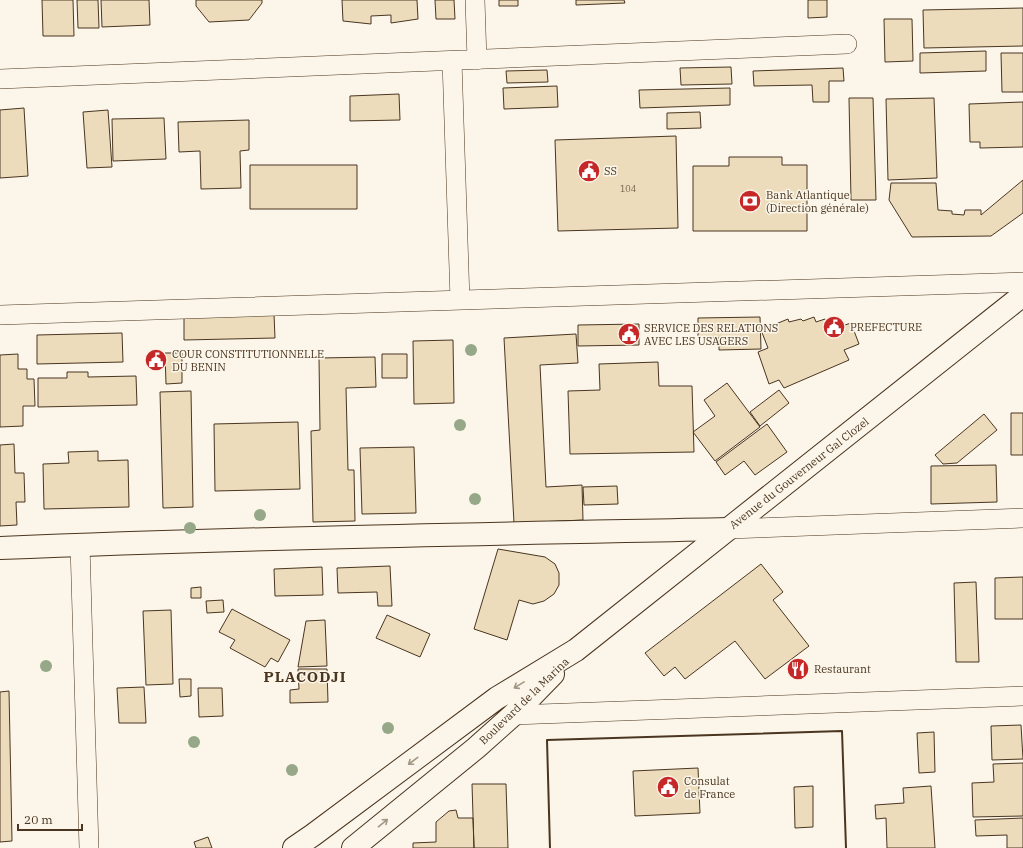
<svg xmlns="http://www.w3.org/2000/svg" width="1023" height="848" viewBox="0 0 1023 848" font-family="'IBM Plex Serif',serif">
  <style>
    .building { fill: #ecdcbc; stroke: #4a3520 }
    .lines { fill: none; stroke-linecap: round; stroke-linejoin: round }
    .minor-casing { stroke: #4a3520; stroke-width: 20 }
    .tertiary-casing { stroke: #4a3520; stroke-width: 24 }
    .primary-casing { stroke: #4a3520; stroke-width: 24 }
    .minor { stroke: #fbf6e9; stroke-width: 19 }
    .tertiary { stroke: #fbf6e9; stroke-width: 22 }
    .primary { stroke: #fbf6e9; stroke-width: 22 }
    .wall { stroke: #4a3520; stroke-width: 2 }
    .tree { fill: #96a887 }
    .oneway { stroke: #a29684 }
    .labels { text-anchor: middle; stroke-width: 3; stroke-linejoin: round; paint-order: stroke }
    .number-label { font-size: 9px; fill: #725f47 }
    .poi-label { font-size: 11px; fill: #4a3520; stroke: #fbf6e9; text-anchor: start }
    .street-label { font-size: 11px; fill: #4a3520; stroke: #fbf6e9 }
    .district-label { font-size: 15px; font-weight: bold; letter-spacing: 1px; fill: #4a3520; stroke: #fbf6e9 }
  </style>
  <rect width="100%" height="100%" fill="#fbf6e9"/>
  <path class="building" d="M42,0H73L74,36H43Z
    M77,0H98L99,28H78Z
    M101,0H149L150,25L102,27Z
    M196,0H262V3L249,20L209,22L196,6Z
    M342,0H417L418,19L391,23V15L371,16V24L343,21Z
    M435,0H454L455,19H436Z
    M499,0H518V6H499Z
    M576,0H624L625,3L576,5Z
    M808,0H827V17L808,18Z
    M1023,8V46L924,48L923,10Z
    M884,19H912L913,61L885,62Z
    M986,51V71L920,73V53Z
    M1001,53H1023V92H1002Z
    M731,67L732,84L681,85L680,68Z
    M843,68L844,81H829V102H813L812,85L754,86L753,71Z
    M547,70L548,82L507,83L506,71Z
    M557,86L558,107L504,109L503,88Z
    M730,88V105L640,108L639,90Z
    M399,94L400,120L350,121V96Z
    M849,98H873L876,200H851Z
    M934,98L937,178L888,180L886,99Z
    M1023,102V147L980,148V142H970L969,104Z
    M24,108L28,176L0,178V110Z
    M108,110L112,167L87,168L83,112Z
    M700,112L701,128L667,129V113Z
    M164,118L166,159L113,161L112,119Z
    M249,120V150L240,151L241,188L201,189L200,151L179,152L178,122Z
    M676,136L678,228L558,231L555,140Z
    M729,157H782V165H807V231H693V166H729Z
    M250,165H357V209H250Z
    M1023,180V213L991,236L912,237L889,200L891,183H936L938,210L952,211V214L964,215L965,210H981V215Z
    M274,314L275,338L184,340V316Z
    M760,317L761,349L719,350V338H698V318Z
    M814,317L816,322L825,319L828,324L838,319L842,326L851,323L859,344L844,350L849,360L784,388L779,380L769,384L758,352L768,348L761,330L788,319L789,322L801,319L803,321Z
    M639,324V345L578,346V325Z
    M122,333L123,362L37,364V335Z
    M576,334L578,363L540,365L546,487L582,485L583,520L514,523L504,338Z
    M453,340L454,403L414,404L413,341Z
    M165,353H182V383L166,384Z
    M18,354V369H27V379H34L35,406H23V426L0,427V355Z
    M382,354H407V378H382Z
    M375,357L376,387L346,388L348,470H354L355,521L313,522L311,431L320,430L319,358Z
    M658,362L659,386H692L694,452L570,454L568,391L600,390L599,364Z
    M67,372H88V377L136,376L137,405L38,407V378H67Z
    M727,383L760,427L715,461L693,432L715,416L704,400Z
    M779,390L789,403L760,426L750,412Z
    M191,391L193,507L163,508L160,392Z
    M1011,413H1023V455H1011Z
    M984,414L997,430L957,463L943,464L935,455Z
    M298,422L300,489L215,491L214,424Z
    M767,424L787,452L755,475L744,461L725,475L716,462Z
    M14,444L15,473H24L25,502H16L17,525L0,526V445Z
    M414,447L416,513L362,514L360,448Z
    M98,451V461L128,460L129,507L44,509L43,464L69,463L68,452Z
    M996,465L997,502L931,504V466Z
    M617,486L618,504L584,505L583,487Z
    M498,549L545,557L555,564L559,573V585L554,594L544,601L533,604L519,600L507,640L474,629Z
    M761,564L783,592L773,600L809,646L765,679L735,641L685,679L675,667L664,676L645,653Z
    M390,566L392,606H378L377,592L338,593L337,568Z
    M322,567L323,595L275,596L274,569Z
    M1023,577V619H995V578Z
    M976,582L979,662H956L954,583Z
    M201,587V598H191V588Z
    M223,600L224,612L207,613L206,601Z
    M232,609L290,640L278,662L271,658L265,667L230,648L235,640L219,632Z
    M171,610L173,684L146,685L143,611Z
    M387,615L430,634L420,657L376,638Z
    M325,620L327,666L298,667L306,621Z
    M298,669H327L328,702L290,703V690L299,689Z
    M179,679H191V696L180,697Z
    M144,687L146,723H119L117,688Z
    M198,688H222L223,716L199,717Z
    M9,691L12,841L0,842V692Z
    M1021,725L1023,759L992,760L991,726Z
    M934,732L935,772L919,773L917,733Z
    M1023,763V816L973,817L972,783L994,782L993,764Z
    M698,768L700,813L635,816L633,771Z
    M472,784H506L508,848H474Z
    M813,786V827L795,828L794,787Z
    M931,786L935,848H887L886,818L876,819L875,805L904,803L903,788Z
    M456,810L458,818H473L474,848H413V843L436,842V822L449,811Z
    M1023,818V848H1007V835L976,836L975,820Z
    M208,837L212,848H196L194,842Z"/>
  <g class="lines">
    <g class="minor-casing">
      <path id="minor" d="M475,0L477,60
        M452,61L460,300
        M0,79L847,44
        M0,315L1023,282
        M728,529L1023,518
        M80,545L89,848
        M513,715L1023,696"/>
    </g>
    <g class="tertiary-casing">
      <path id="tertiary" d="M0,548C243,538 485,534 728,529"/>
    </g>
    <g class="primary-casing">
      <path id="primary" d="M294,848L313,835L497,698L576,650L1023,295
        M353,848L476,748L513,715L553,674"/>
    </g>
    <use href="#minor" class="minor"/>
    <use href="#tertiary" class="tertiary"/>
    <use href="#primary" class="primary"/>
    <path class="wall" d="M550,848L547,740L842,731L846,848"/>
  </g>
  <g class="tree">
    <circle cx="471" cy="350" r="6"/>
    <circle cx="460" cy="425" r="6"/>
    <circle cx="475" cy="499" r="6"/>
    <circle cx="260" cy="515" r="6"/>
    <circle cx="190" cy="528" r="6"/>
    <circle cx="46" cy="666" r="6"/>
    <circle cx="388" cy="728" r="6"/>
    <circle cx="194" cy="742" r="6"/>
    <circle cx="292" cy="770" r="6"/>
  </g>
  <defs><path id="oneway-shaft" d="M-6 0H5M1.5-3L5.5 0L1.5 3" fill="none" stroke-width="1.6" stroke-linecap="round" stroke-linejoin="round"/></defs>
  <g class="oneway">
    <use href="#oneway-shaft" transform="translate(519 685) rotate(149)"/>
    <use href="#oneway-shaft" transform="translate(413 761) rotate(143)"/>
    <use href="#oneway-shaft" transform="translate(383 823) rotate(-39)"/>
  </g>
  <defs>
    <g id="civic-disc" transform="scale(1.15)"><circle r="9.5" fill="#c62828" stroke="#fbf6e9"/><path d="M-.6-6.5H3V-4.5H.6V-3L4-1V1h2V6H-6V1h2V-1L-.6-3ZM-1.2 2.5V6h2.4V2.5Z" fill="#fff"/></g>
    <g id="bank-disc" transform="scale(1.15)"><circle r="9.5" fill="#c62828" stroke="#fbf6e9"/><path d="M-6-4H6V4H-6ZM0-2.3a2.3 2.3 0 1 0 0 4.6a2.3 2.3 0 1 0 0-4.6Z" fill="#fff"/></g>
    <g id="restaurant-disc" transform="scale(1.15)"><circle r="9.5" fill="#c62828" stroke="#fbf6e9"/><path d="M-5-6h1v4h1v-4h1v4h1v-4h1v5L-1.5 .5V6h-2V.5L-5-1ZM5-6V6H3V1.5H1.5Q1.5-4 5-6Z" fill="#fff"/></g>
  </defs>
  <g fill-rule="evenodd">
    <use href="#civic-disc" x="589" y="171"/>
    <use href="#bank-disc" x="750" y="201"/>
    <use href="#civic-disc" x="834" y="327"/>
    <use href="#civic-disc" x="629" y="334"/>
    <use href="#civic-disc" x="156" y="360"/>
    <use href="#restaurant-disc" x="798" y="669"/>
    <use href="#civic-disc" x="668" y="787"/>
  </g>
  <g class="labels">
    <g class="number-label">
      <text x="628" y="192">104</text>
    </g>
    <g class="poi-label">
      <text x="604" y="175">SS</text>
      <text x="766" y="199">Bank Atlantique<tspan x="766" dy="13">(Direction générale)</tspan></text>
      <text x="850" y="331">PREFECTURE</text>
      <text x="644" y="332">SERVICE DES RELATIONS<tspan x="644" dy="13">AVEC LES USAGERS</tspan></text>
      <text x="172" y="358">COUR CONSTITUTIONNELLE<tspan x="172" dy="13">DU BENIN</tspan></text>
      <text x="814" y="673">Restaurant</text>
      <text x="684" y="785">Consulat<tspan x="684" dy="13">de France</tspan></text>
    </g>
    <g class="street-label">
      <text transform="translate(799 473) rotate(-38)" y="4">Avenue du Gouverneur Gal Clozel</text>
      <text transform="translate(524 701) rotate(-44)" y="4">Boulevard de la Marina</text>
    </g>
    <g class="district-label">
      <text x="305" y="682">PLACODJI</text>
    </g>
  </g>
  <path d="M18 824v6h64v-6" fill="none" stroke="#4a3520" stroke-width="2"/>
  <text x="24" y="824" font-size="12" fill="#4a3520" stroke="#fbf6e9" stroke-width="3" paint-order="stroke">20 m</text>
</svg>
